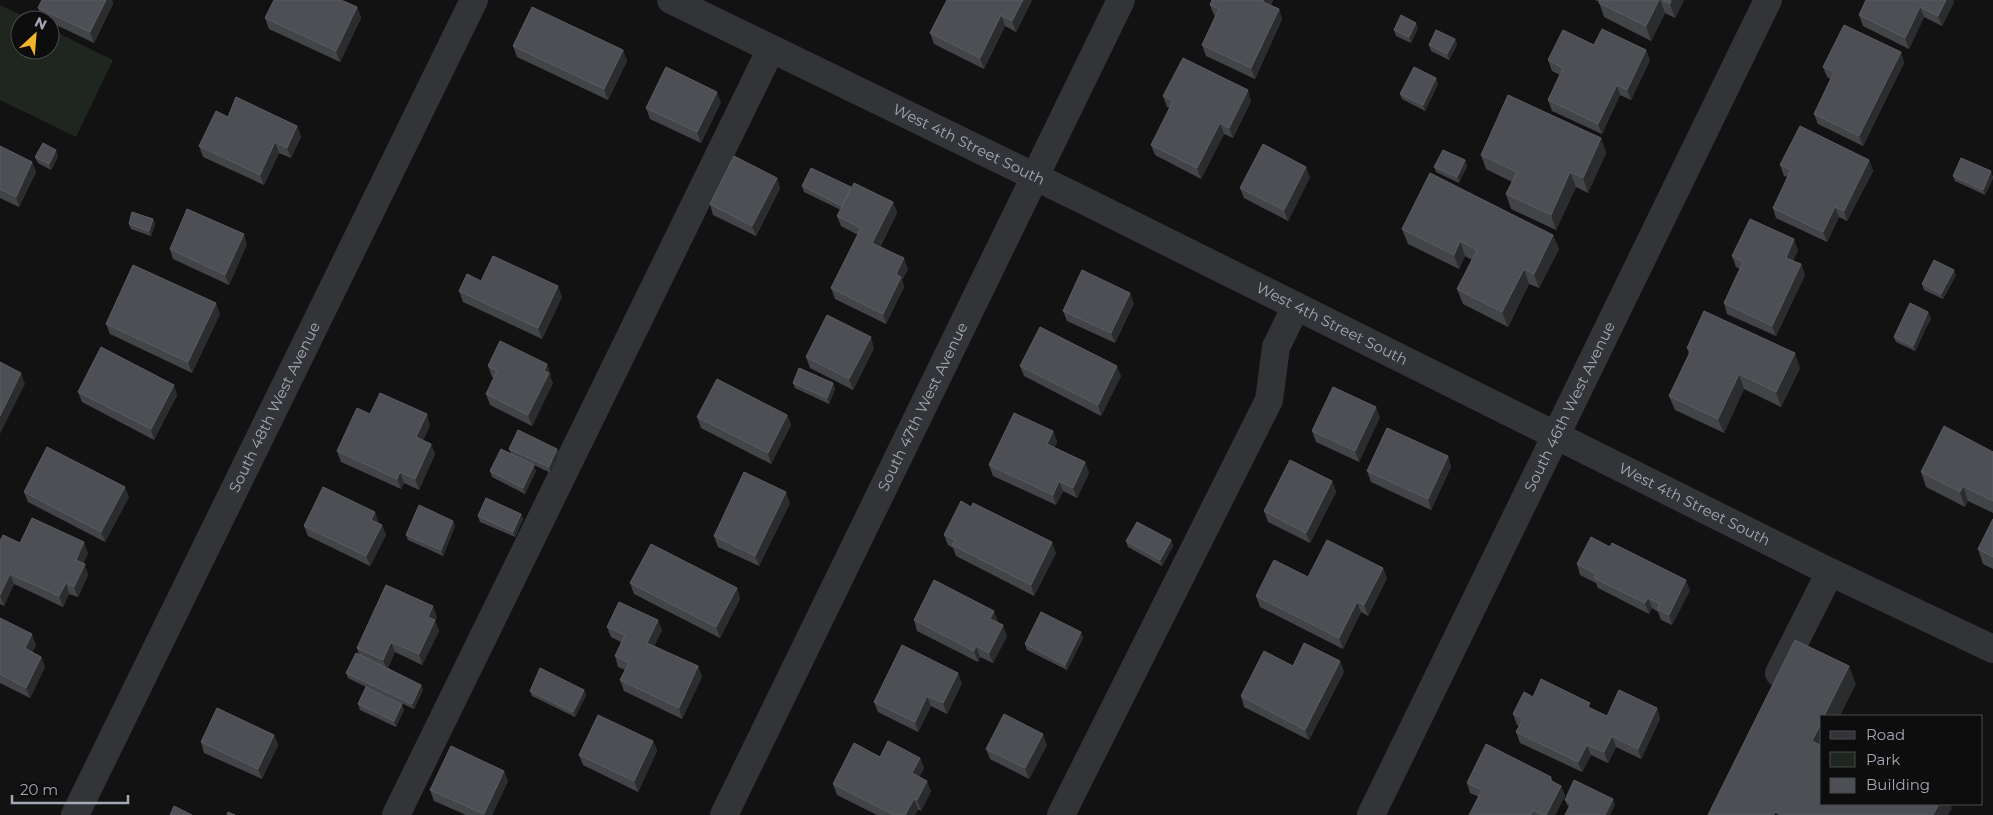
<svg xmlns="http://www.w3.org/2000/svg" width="1993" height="815" viewBox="0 0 1993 815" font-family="Montserrat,sans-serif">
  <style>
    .green { fill: #1e261f }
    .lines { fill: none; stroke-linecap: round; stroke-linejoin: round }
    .minor { stroke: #333438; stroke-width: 28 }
    .wall { fill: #434448 }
    .shaded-wall { fill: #2b2c2e }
    .building { fill: #4e4f54; stroke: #5b5d63 }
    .labels { text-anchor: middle; stroke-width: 4; stroke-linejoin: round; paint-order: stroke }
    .street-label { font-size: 15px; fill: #a3a8b4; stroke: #0d0d0e }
  </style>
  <rect width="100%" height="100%" fill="#121213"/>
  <path class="green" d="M0,5L32,20H20V50H50V29L113,60L76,137L0,100Z"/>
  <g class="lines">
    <g class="minor">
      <path id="s1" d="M671,0L1083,200L1830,572L1993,649"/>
      <path d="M1779,673L1830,572"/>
      <path id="s2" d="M75,815L474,0"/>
      <path d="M396,815L771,49"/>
      <path id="s3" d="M724,815L1121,0"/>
      <path d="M1061,815L1269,400L1276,347L1296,306"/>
      <path id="s4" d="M1371,815L1768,0"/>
    </g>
  </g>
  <path class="wall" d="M42,0H112L113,4L94,43L50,22V20H45L42,18L38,8Z
    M947,0H1032L1016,32L1005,26L984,69L934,44L930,33Z
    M1212,0H1273L1271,5L1279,9L1282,19L1255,79L1206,56L1202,45L1215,16L1214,15L1210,5Z
    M1595,0H1684L1675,18L1665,13L1651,41L1604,17L1599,2Z
    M1866,0H1953L1954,2L1942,26L1924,17L1909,49L1863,26L1859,15Z
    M357,7L361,18L340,62L269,29L265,18Z
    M1418,28L1411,43L1396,36L1394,30Z
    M1455,39L1457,45L1449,60L1431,51L1429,45Z
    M1594,45L1646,50L1650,60L1631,100L1620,95L1602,134L1552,111L1548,100L1560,75L1552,71L1548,60Z
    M513,46L623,50L627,61L608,100L517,57Z
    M1901,52L1904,63L1863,146L1818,124L1814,114L1831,79L1827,77L1823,67Z
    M1436,78L1438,84L1425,111L1402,99L1400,94Z
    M1163,96L1251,101L1233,138L1224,134L1201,179L1155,155L1151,145L1170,108L1167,107Z
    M721,102L701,143L650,119L646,108Z
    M228,117L297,126L301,137L291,158L279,153L264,185L203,157L199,146Z
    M1601,138L1606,153L1588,193L1576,187L1556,230L1511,209L1506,194L1512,182L1486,169L1481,155Z
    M0,146L32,162L36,172L19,207L0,198Z
    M58,156L51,170L38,163L35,157Z
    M1465,160L1467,166L1459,183L1436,172L1434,167Z
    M1869,160L1873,171L1847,221L1839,217L1827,242L1776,218L1773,208L1787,177L1784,176L1780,165Z
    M1953,176H1993V178L1985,195L1955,181Z
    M1310,177L1288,221L1244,198L1240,188Z
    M777,178L780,188L756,236L713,215L710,204Z
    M802,186L851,187V188L893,202L897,213L880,247L908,269L902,280L904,287L886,324L835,299L831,288L858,235L841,226L837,216L841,210L804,192Z
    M153,219L155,224L151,236L131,229L129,224Z
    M1402,229L1553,235L1559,249L1539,288L1529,284L1508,327L1463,304L1457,289L1472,260L1465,256L1459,269L1408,244Z
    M247,244L229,285L173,259L170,249Z
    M1798,250L1793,261L1801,264L1805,275L1776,336L1727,314L1724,303L1740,269L1736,267L1732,256Z
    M1956,275L1943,299L1924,290L1922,284Z
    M459,291L562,297L542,339L463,302Z
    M1134,303L1115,343L1067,321L1063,311Z
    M220,314L192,373L110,334L106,324Z
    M1931,318L1915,351L1896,342L1894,337Z
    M874,348L853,390L810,368L806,357Z
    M1687,348L1800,368L1781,407L1744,389L1724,433L1675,410L1669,396L1689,354Z
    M488,366L551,375L550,377L553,383L532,426L490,405L486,394L494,378L492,377Z
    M1020,366L1121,376L1101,416L1024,376Z
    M793,383H833L835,389L829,404L795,388Z
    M78,392L177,395L154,440L82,402Z
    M370,414L430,425L423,440L431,444L435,454L419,490L404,483L401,489L341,462L337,451Z
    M787,415L791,425L771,464L701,428L697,417Z
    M1380,417L1359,462L1316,442L1312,431Z
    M1053,431L1057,442L1054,447L1085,462L1089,473L1077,498L1063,491L1056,505L993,476L989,465Z
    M509,449H557L559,455L551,473L525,461L536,471L525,494L492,477L490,471L511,454Z
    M1993,452V513L1968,501L1965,507L1926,487L1921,472Z
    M1448,456L1451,467L1431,510L1371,482L1367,471Z
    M1332,481L1336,492L1310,543L1268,522L1264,511Z
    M24,492L129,497L105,542L28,502Z
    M790,503L759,566L718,547L714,536Z
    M521,514L523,519L515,537L480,522L478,516Z
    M1993,519V569L1983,564L1978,549Z
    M453,521L455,526L443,556L408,540L406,535Z
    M378,523L382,525L386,535L370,566L308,536L304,526Z
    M944,535L1056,553L1034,596L956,556L953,548L948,545Z
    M1171,540L1173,546L1162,566L1128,547L1126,541Z
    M0,541L20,543L88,553L83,564L88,575L78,597L69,594L63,607L14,584L4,606L0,604Z
    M1577,564L1690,590L1672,625L1661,620L1658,612L1652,608L1649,614L1598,588L1596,583L1580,575Z
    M1308,577L1387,578L1368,616L1361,612L1343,649L1260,607L1256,596Z
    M630,583L737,588L740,599L720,638L634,594Z
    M437,617L435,621L439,631L422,665L395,652L388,668L421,685L423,690L414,709L371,689L404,710L396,727L360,710L358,704L366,687L348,678L346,673L359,655L357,648Z
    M0,618L36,645L32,652L41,657L45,667L30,698L0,683Z
    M914,620L998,621V622L1007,636L993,663L980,657L978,662L917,631Z
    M607,627L662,630L654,646L698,666L702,677L682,719L624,691L620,680L625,670L618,667L615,656L621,642L611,637Z
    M1081,632L1083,638L1067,670L1027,650L1025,644Z
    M1340,661L1344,672L1309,740L1244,707L1241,696L1293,666Z
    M962,683L947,714L931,706L918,732L878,712L874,702Z
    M584,690L586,695L575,717L532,696L530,691Z
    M1533,697L1593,709L1607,716L1657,708L1660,719L1641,759L1616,747L1608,763L1591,755L1582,772L1520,743L1516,732L1519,726L1517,725L1513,714Z
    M274,735L278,745L262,779L204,753L201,742Z
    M653,741L657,751L638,792L583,765L579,755Z
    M1047,745L1029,779L990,759L986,749Z
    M880,757L920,758L924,768L919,777L931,791L921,811L918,809L915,815H877L837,795L833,784Z
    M1551,777L1553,782L1561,786L1565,796L1555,815H1470L1479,797L1470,793L1467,783Z
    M508,781L492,815H466L434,801L430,790Z
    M1565,800L1615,805L1569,806L1567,805Z"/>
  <path class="shaded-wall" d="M106,0H112L113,4L94,43L90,32Z
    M1023,0H1032L1016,32L1012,21Z
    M1264,0H1273L1267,13L1263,2Z
    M1659,0H1660L1665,13L1651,41L1646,26Z
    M1671,0H1684L1675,18L1670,4Z
    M1946,0H1953L1954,2L1942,26L1938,16Z
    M357,7L361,18L340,62L336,51Z
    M1920,7L1924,17L1909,49L1905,38Z
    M1279,9L1282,19L1255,79L1251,68Z
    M1001,15L1005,26L984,69L980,58Z
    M1416,23L1418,28L1411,43L1409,37Z
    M1455,39L1457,45L1449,60L1447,54Z
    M623,50L627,61L608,100L604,89Z
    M1646,50L1650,60L1631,100L1627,90Z
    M1901,52L1904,63L1863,146L1859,136Z
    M1436,78L1438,84L1425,111L1423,105Z
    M1617,85L1620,95L1602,134L1598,124Z
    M1248,90L1251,101L1233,138L1229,128Z
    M717,92L721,102L701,143L697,132Z
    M1220,123L1224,134L1201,179L1197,168Z
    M297,126L301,137L291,158L287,148Z
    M1601,138L1606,153L1588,193L1583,178Z
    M275,142L279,153L264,185L260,175Z
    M56,150L58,156L51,170L49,164Z
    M1465,160L1467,166L1459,183L1457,177Z
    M1869,160L1873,171L1847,221L1844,211Z
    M32,162L36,172L19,207L16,197Z
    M1306,167L1310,177L1288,221L1284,210Z
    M1991,171L1993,178L1985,195L1983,190Z
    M1570,172L1576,187L1556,230L1551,215Z
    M777,178L780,188L756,236L752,226Z
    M893,202L897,213L876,253L872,243Z
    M1835,207L1839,217L1827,242L1823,232Z
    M153,219L155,224L151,236L149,231Z
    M244,234L247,244L229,285L225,275Z
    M1553,235L1559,249L1539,288L1534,274Z
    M1794,239L1798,250L1790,268L1786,258Z
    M1460,241L1465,256L1459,269L1454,255Z
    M904,258L908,269L902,280L904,287L886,324L883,314L896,274Z
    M1801,264L1805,275L1776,336L1772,326Z
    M1524,269L1529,284L1508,327L1502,312Z
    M1954,270L1956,275L1943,299L1941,294Z
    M558,286L562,297L542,339L538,328Z
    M1130,293L1134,303L1115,343L1111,333Z
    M216,303L220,314L192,373L188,362Z
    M1928,312L1931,318L1915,351L1913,346Z
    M871,337L874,348L853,390L849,379Z
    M1795,353L1800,368L1781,407L1776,392Z
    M547,364L551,375L550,377L553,383L532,426L528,415L544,371Z
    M1117,366L1121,376L1101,416L1098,405Z
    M21,373L25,384L0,434V416Z
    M1739,374L1744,389L1724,433L1718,419Z
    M833,383L835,389L829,404L827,398Z
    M174,385L177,395L154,440L151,429Z
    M1376,407L1380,417L1359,462L1355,451Z
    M427,414L430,425L420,448L416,437Z
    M787,415L791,425L771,464L768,453Z
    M1053,431L1057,442L1051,455L1047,444Z
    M431,444L435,454L419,490L415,479Z
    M557,449L559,455L551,473L549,467Z
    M1448,456L1451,467L1431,510L1428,499Z
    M1085,462L1089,473L1077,498L1073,488Z
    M534,465L536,471L525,494L523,488Z
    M400,472L404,483L401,489L397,479Z
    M1059,481L1063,491L1056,505L1053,495Z
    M1332,481L1336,492L1310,543L1306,533Z
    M1963,486L1968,501L1965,507L1960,492Z
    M125,487L129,497L105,542L101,532Z
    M786,492L790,503L759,566L755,556Z
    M375,512L379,523L375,530L371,520Z
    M521,514L523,519L515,537L513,532Z
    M453,521L455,526L443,556L441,550Z
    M382,525L386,535L370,566L366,556Z
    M1171,540L1173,546L1162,566L1160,560Z
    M84,542L88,553L80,571L76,560Z
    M1052,542L1056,553L1034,596L1031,585Z
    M85,564L88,575L78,597L74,587Z
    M1383,568L1387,578L1368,616L1364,605Z
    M10,574L14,584L4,606L0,595Z
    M1686,580L1690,590L1672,625L1669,615Z
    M66,583L69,594L63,607L59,596Z
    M737,588L740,599L720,638L716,627Z
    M1648,598L1652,608L1649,614L1645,603Z
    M1357,602L1361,612L1343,649L1339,638Z
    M433,606L437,617L435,621L439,631L422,665L419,654L428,617Z
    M994,611L998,621L994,629L990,619Z
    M658,620L662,630L651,653L647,643Z
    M1003,625L1007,636L993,663L989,653Z
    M1081,632L1083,638L1067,670L1065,665Z
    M32,634L36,645L29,658L25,648Z
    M391,642L395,652L387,670L383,660Z
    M976,646L980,657L978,662L974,651Z
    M41,657L45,667L30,698L26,688Z
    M1340,661L1344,672L1309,740L1305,730Z
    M698,666L702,677L682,719L679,708Z
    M1849,666L1856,684L1840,716H1824Z
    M958,673L962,683L947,714L943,703Z
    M421,685L423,690L414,709L412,704Z
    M584,690L586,695L575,717L573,712Z
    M927,696L931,706L918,732L915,722Z
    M402,704L404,710L396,727L394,721Z
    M1657,708L1660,719L1641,759L1638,749Z
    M1822,722V752L1812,741Z
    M1043,734L1047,745L1029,779L1025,768Z
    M274,735L278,745L262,779L258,769Z
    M1612,736L1616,747L1608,763L1604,752Z
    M653,741L657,751L638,792L634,781Z
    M1587,745L1591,755L1582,772L1578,762Z
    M920,758L924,768L916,784L912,773Z
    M504,771L508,781L492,815H484Z
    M927,781L931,791L921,811L917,800Z
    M1561,786L1565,796L1555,815H1546Z
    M914,799L918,809L915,815H905Z
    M1613,799L1615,805L1610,815H1605Z
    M1939,804H1950L1952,808L1948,815H1933Z"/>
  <path class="building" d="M42,0H106L90,32L38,8Z
    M274,0H341L357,7L336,51L265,18Z
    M947,0H1023L1012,21L1001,15L980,58L930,33Z
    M1212,0H1264L1263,2L1279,9L1251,68L1202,45L1219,9L1210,5Z
    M1600,0H1659L1646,26L1599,3Z
    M1662,0H1671L1670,4Z
    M1866,0H1946L1938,16L1920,7L1905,38L1859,15Z
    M532,7L623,50L604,89L513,46Z
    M1401,15L1416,23L1409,37L1394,30Z
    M1844,25L1901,52L1859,136L1814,114L1834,72L1823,67Z
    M1602,29L1646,50L1627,90L1617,85L1598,124L1548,100L1563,68L1548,60L1563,30L1594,45Z
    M1436,30L1455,39L1447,54L1429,45Z
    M1183,58L1248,90L1229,128L1220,123L1197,168L1151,145L1173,101L1163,96Z
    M666,67L717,92L697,132L646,108Z
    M1414,67L1436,78L1423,105L1400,94Z
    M1508,95L1601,138L1583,178L1570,172L1551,215L1506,194L1517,172L1481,155Z
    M236,97L297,126L287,148L275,142L260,175L199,146L216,111L228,117Z
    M1800,126L1869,160L1844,211L1835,207L1823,232L1773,208L1791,170L1780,165Z
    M43,143L56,150L49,164L35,157Z
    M1263,144L1306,167L1284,210L1240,188Z
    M0,146L32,162L16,197L0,189Z
    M1443,150L1465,160L1457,177L1434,167Z
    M734,156L777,178L752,226L710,204Z
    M1961,158L1991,171L1983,190L1953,176Z
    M811,168L851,187L842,206L802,186Z
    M1430,173L1553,235L1534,274L1524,269L1502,312L1457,289L1477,250L1460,241L1454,255L1402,229Z
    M854,183L893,202L872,243L904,258L896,274L901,277L883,314L831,288L861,228L837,216Z
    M187,209L244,234L225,275L170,249Z
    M132,212L153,219L149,231L129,224Z
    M1750,219L1794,239L1786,258L1801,264L1772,326L1724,303L1743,262L1732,256Z
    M493,256L558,286L538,328L459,291L467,274L481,281Z
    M1934,260L1954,270L1941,294L1922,284Z
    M133,265L216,303L188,362L106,324Z
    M1082,270L1130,293L1111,333L1063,311Z
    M1910,303L1928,312L1913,346L1894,337Z
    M1704,311L1795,353L1776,392L1739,374L1718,419L1669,396L1691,350L1687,348Z
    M827,315L871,337L849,379L806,357Z
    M1040,327L1117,366L1098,405L1020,366Z
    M500,341L547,364L544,371L549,373L528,415L486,394L497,371L488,366Z
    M101,347L174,385L151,429L78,392Z
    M0,362L21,373L0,416Z
    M799,368L833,383L827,398L793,383Z
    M717,379L787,415L768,453L697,417Z
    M1333,387L1376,407L1355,451L1312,431Z
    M380,393L427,414L416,437L431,444L415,479L400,472L397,479L337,451L357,408L370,414Z
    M1014,413L1053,431L1047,444L1085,462L1073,488L1059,481L1053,495L989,465Z
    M1944,426L1993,452V501L1963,486L1960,492L1921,472Z
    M1387,428L1448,456L1428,499L1367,471Z
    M518,430L557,449L549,467L509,449Z
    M47,447L125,487L101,532L24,492Z
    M501,449L534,465L523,488L490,471Z
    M1290,460L1332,481L1306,533L1264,511Z
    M744,472L786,492L755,556L714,536Z
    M323,487L375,512L371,520L382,525L366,556L304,526Z
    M486,498L521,514L513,532L478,516Z
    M961,501L971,507L973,503L1052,542L1031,585L952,545L955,540L944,535Z
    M419,505L453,521L441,550L406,535Z
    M32,518L84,542L76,560L85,564L74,587L66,583L59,596L10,574L0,595V541L3,535L20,543Z
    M1993,519V557L1978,549Z
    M1137,522L1171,540L1160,560L1126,541Z
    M1591,537L1610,547L1612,543L1686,580L1669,615L1657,609L1660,604L1648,598L1645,603L1594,578L1596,574L1577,564Z
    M1327,540L1383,568L1364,605L1357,602L1339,638L1256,596L1274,560L1308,577Z
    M651,544L737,588L716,627L630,583Z
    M934,580L994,611L990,619L1003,625L989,653L976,646L974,651L914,620Z
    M386,585L433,606L428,617L435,620L419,654L391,642L383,660L357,648Z
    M619,602L658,620L647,643L698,666L679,708L620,680L629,663L615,656L625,635L607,627Z
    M1041,612L1081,632L1065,665L1025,644Z
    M0,618L32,634L25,648L41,657L26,688L0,674Z
    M1795,640L1849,666L1824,716H1822V722L1812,741L1822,746V804H1939L1933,815H1780L1775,812L1774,815H1708Z
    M1304,643L1340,661L1305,730L1241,696L1264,651L1293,666Z
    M902,645L958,673L943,703L927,696L915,722L874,702Z
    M356,653L421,685L412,704L346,673Z
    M540,668L584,690L573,712L530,691Z
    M1541,679L1590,703L1588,707L1607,716L1619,690L1657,708L1638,749L1612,736L1604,752L1587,745L1578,762L1516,732L1523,719L1513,714L1524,692L1533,697Z
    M366,687L402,704L394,721L358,704Z
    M217,708L274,735L258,769L201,742Z
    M1004,714L1043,734L1025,768L986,749Z
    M598,715L653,741L634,781L579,755Z
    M888,741L920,758L912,773L927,781L917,800L914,799L905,815H894L833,784L854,743L880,757Z
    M1486,744L1551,777L1550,780L1561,786L1546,815H1542L1533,810L1530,815H1469L1482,790L1467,783Z
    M451,746L504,771L484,814L430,790Z
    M1574,780L1613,799L1605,815H1565L1571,803L1565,800Z
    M174,806L192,815H170Z
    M228,812L235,815H227Z"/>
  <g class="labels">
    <g class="street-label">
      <text dy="5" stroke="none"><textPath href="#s1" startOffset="331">West 4th Street South</textPath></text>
      <text dy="5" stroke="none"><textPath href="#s1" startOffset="736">West 4th Street South</textPath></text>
      <text dy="5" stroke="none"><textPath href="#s3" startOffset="454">South 47th West Avenue</textPath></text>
      <text dy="5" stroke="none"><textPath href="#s4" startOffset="454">South 46th West Avenue</textPath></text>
      <text dy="5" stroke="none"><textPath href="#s2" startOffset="454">South 48th West Avenue</textPath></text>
      <text dy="5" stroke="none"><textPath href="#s1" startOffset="1141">West 4th Street South</textPath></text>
    </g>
  </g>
  <rect x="1820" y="715" width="162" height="90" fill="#0d0d0e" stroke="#494b50"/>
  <rect x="1830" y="731" width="25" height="8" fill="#333438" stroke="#494b50"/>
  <text x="1866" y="740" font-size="15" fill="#a3a8b4">Road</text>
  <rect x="1830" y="752" width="25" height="15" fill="#1e261f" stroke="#494b50"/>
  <text x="1866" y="765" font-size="15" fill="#a3a8b4">Park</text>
  <rect x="1830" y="778" width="25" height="15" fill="#4e4f54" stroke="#494b50"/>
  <text x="1866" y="790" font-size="15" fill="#a3a8b4">Building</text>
  <g transform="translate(35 35) rotate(26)"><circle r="24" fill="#0d0d0e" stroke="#494b50"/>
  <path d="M0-4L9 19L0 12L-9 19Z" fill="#f1b52c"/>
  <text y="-8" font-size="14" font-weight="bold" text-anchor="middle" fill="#a3a8b4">N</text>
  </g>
  <path d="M12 795v8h116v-8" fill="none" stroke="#a3a8b4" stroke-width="2.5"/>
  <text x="20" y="795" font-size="15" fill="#a3a8b4" stroke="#0d0d0e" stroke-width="4" paint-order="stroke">20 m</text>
</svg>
